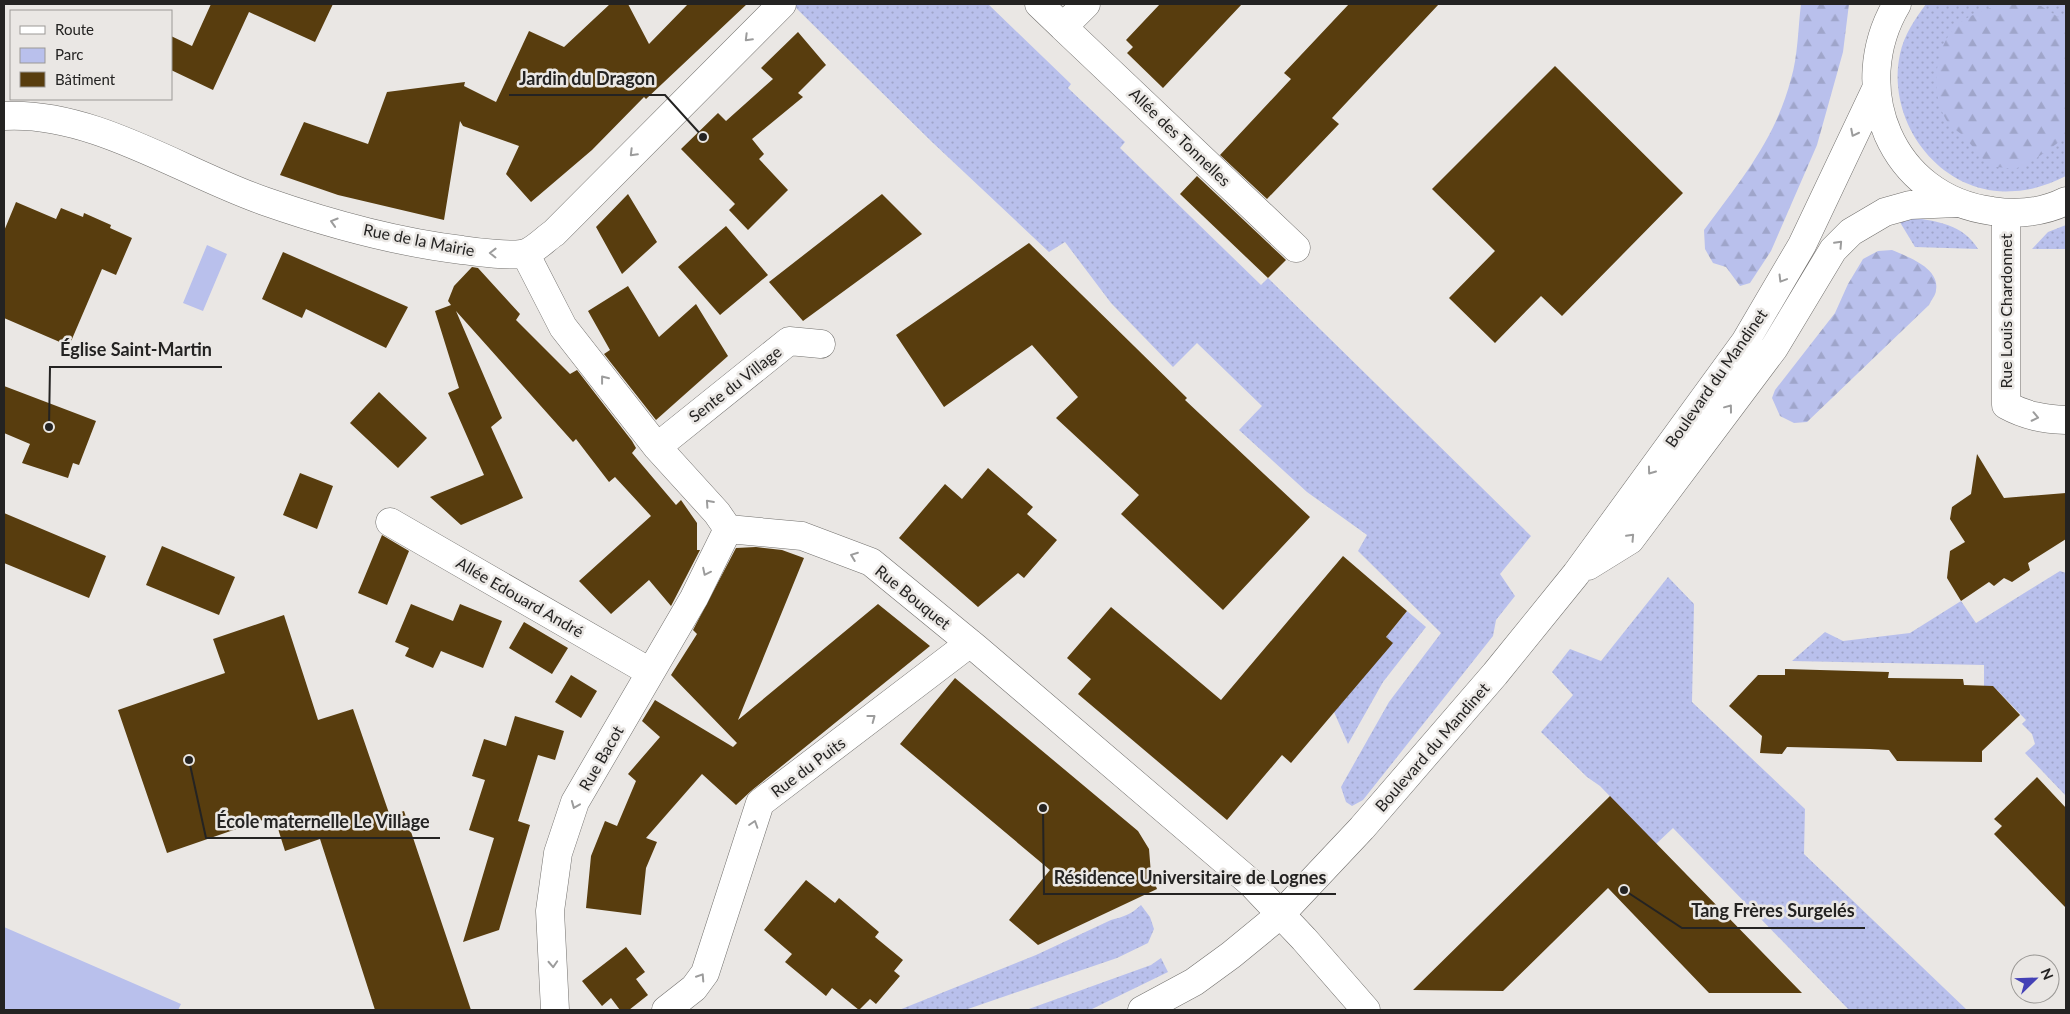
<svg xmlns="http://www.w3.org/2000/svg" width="2070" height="1014" viewBox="0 0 2070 1014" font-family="Lato,sans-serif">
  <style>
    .green { fill: url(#green-dots) }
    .forest { fill: url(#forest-firs) }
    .pitch { fill: #b9c0ec }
    .building { fill: #583d0e }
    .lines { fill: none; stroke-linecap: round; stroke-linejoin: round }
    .street-casing { stroke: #72706d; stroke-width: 29 }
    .secondary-casing { stroke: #72706d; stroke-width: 29 }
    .street { stroke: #fff; stroke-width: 28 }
    .secondary { stroke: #fff; stroke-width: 28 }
    .oneway { stroke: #9c9c9c }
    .labels { text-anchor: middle; stroke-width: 5; stroke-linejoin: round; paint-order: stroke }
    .street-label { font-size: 16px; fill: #242322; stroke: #eae7e4 }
    .leader { fill: none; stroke: #242322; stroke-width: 2 }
    .callout-dot { fill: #242322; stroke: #eae7e4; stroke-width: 2 }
    .callout-label { font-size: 18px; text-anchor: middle; font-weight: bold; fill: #242322; stroke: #eae7e4; stroke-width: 5; stroke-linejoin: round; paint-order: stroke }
  </style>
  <defs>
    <pattern id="green-dots" width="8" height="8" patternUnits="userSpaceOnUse" patternTransform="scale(1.25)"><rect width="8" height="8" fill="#b9c0ec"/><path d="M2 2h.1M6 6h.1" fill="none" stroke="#9fa5ca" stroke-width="1.8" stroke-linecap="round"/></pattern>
    <pattern id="forest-firs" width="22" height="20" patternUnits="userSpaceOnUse" patternTransform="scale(1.25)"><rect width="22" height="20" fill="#b9c0ec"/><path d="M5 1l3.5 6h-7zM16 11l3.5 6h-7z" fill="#9fa5ca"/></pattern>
  </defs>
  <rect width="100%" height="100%" fill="#eae7e4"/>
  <path class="green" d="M792,4H988L1071,84L1068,88L1125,142L1120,148L1261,285L1268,278L1531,536L1500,574L1515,596L1496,620L1493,636L1363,800L1352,806L1346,802L1341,787L1346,778L1389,702L1441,633L1358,551L1367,535L1307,492L1239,430L1262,406L1197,343L1173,367L1111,303L1065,242L1049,252L932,142Z
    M1926,4H2066V176C2049,184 2034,190 2015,191C1942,198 1885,123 1900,54C1904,35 1915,19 1926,4Z
    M1911,217C1938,222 1963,224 1978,249L1915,247L1898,219Z
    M2066,225V249H2032L2048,232Z
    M2060,571L2066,573V796L2025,753L2035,744L2032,734L2022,724L2026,720L1997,690L1984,692V665L1792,661L1825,632L1843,641L1910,633L1961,601L1976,623Z
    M1668,577L1694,604L1692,702L1805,809L1804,854L1967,1010H1849L1673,828L1656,844L1600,786L1587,777L1541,732L1573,695L1552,672L1570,649L1601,661Z
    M1407,611L1426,627L1383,682L1348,744L1334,712L1392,643L1386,637Z
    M1141,905L1150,917L1154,929L1148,943L1117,958L965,1010H899L1036,955L1111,920C1123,917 1132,914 1141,905Z
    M1161,958L1168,972L1090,1010H1026L1151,965Z"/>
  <path class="forest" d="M1801,4H1849L1843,52L1817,145L1771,251L1750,283L1740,286L1726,267L1713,263L1705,249L1704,230C1740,181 1775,140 1791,79C1798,56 1798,28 1801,4Z
    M2004,4L2041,6L2066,22V137L2034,160L2015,169L1989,166C1980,156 1973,146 1964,137C1960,132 1953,129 1949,124C1928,97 1934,42 1961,22C1973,13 1990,8 2004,4Z
    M1892,250C1908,257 1940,268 1936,290C1936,295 1931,300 1929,305L1807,422L1794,423L1780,416L1772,398L1775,390L1835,313L1848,284L1863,259L1878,251Z"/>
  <path class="pitch" d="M207,245L227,254L203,311L183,303Z
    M4,927L181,1004L178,1010H4Z"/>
  <path class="building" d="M211,4H333L315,42L249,12L213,90L171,70V36L192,46Z
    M610,4H628L649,44L688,4H747L646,99L644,97L592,150L531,202L506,174L519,146L463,126L460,121L444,220L338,195L280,175L304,122L368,144L387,92L465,82L464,86L496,102L529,31L564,47Z
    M1160,4H1242L1163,88L1127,53L1133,47L1126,40Z
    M1349,4H1439L1332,118L1339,124L1267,199L1220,155L1291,79L1284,73Z
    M798,32L826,65L798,93L803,97L752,139L764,154L759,159L788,190L748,230L729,210L735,204L681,149L718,113L726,121L773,79L761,68Z
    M1555,66L1683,193L1562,316L1541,296L1495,343L1449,298L1495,251L1432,189Z
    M1197,176L1286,260L1268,278L1180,194Z
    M628,194L657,242L622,274L596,227Z
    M882,194L922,234L803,321L769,282Z
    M16,202L56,219L61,208L83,217L84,213L111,225L110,228L132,238L116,275L102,269L69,346L4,318V231Z
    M726,226L768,275L720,315L678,267Z
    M1029,243L1187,398L1185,400L1310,517L1223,610L1121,514L1139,495L1056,418L1078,397L1032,345L944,407L896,335Z
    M283,252L408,307L386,348L306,309L302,318L262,299Z
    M472,267L478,268L509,302L520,314L516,320L570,374L577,370L632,441L636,448L632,453L676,505L681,500L697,523V550H700L671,606L649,580L611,614L579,581L651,516L615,477L609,482L576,439L573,442L456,311L502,418L491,427L523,498L461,525L430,497L484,475L448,393L459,388L435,311L451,305L448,301L454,286Z
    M628,286L659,337L696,304L728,356L656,420L604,354L610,350L588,311Z
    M4,386L96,421L79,465L73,463L68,478L22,463L30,444L4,433Z
    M379,392L427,438L398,468L350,423Z
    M1977,454L2004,498L2066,493V539L2028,563L2030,570L2012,582L2004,578L1994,586L1989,582L1961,601L1947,578L1950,551L1965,542L1950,519L1952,507L1971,494Z
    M988,468L1033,507L1027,514L1057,540L1024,578L1018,573L978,607L899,538L945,484L962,499Z
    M300,473L333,486L317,529L283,515Z
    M4,513L106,556L89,598L4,563Z
    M382,535L409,551L387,605L358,593Z
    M162,546L235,577L219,615L146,585Z
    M756,547L782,550L804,558L738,720L878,604L930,646L751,791L736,805L702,774L646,838L657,842L646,868L641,915L586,908L591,856L605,821L617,826L636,781L628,774L660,737L642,721L655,700L733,747L737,743L671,675L697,634L693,630L736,548Z
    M1343,556L1407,611L1386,637L1393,643L1291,763L1282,755L1227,820L1078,694L1091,679L1067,658L1111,607L1221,700Z
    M411,604L453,621L460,604L502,621L483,668L441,651L433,668L405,656L409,648L395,642Z
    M284,615L318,720L353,709L390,816L404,811L471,1010H375L320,839L285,851L274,816L167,853L118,710L225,673L213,639Z
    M524,622L568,648L552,674L509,648Z
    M1785,669L1889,672L1888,678L1963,679L1964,685L1993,686L2020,715L1982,751V762L1897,761L1889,750L1870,749L1787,747L1782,754L1760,753L1762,736L1729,706L1758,675H1785Z
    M571,675L597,691L581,718L555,702Z
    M955,678L1138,831L1149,849L1151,874L1157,889L1038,945L1009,920L1050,870L900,744Z
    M515,716L564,731L555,760L538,755L518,821L530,825L499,930L463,942L494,838L469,830L485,780L472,776L484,739L506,746Z
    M2037,777L2066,808V908L1994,834L2002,826L1994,819Z
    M1610,796L1802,993H1709L1608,888L1503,991L1413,990Z
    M806,880L835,903L839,898L879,932L875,937L903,960L894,971L900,976L876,1004L870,999L859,1010L832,988L826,996L785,962L792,954L764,930Z
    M626,947L645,972L636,979L648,995L629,1010H620L611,998L602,1006L582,981Z"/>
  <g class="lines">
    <g class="street-casing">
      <path id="street" d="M1039,4L1063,27L1086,4
        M1063,27L1296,248
        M4,116C93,111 181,172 264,201C327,223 395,242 462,250C475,252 515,257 526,253C536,249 545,239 554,233L782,4
        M2006,213V405C2026,416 2044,419 2066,420
        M525,253L563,327L657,447L717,513L728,529L802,536L871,562L976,648L1251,883L1304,939L1366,1010
        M657,447L789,341L821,344
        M390,522L650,672
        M555,1010L550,911L558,853L575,802L694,598L728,529
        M666,1010L694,988L705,973L760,803L970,643"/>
    </g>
    <g class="secondary-casing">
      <path id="secondary" d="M1897,4C1847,88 1891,198 1992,211C2017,215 2044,212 2066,201
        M1588,566L1630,540L1774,348L1833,250L1851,232L1885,212L1910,205L1957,203
        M1142,1010L1194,982L1231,955L1281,914L1362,828L1495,674L1576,574L1745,342L1802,245L1876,89"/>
    </g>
    <use href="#street" class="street"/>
    <use href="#secondary" class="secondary"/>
  </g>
  <defs><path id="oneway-chevron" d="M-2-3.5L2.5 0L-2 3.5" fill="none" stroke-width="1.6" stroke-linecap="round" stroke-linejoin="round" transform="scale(1.25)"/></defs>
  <g class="oneway">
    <use href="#oneway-chevron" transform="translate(748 38) rotate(135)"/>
    <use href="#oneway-chevron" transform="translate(1854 133) rotate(117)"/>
    <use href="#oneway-chevron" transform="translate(633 153) rotate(135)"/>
    <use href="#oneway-chevron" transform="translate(334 222) rotate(-163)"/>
    <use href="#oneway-chevron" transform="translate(1839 244) rotate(-47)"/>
    <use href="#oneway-chevron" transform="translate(493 253) rotate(-179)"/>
    <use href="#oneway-chevron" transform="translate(1782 279) rotate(121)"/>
    <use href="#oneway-chevron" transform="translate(604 379) rotate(-128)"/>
    <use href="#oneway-chevron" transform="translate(1729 408) rotate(-53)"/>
    <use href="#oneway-chevron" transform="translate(2035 417) rotate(12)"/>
    <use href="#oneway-chevron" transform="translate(1651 471) rotate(126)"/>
    <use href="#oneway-chevron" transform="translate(709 503) rotate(-132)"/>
    <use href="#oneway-chevron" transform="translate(1631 537) rotate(-47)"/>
    <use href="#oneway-chevron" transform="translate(854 556) rotate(-159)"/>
    <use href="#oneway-chevron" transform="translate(706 572) rotate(116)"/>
    <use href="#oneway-chevron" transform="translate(872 718) rotate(-37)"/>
    <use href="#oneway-chevron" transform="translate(575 805) rotate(112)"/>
    <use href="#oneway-chevron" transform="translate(754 824) rotate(-72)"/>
    <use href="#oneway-chevron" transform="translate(553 964) rotate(87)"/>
    <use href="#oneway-chevron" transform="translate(701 977) rotate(-57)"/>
  </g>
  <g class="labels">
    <g class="street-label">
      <text transform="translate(1180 137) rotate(44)" y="6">Allée des Tonnelles</text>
      <text transform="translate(419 240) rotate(11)" y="6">Rue de la Mairie</text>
      <text transform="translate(2006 311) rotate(-90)" y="6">Rue Louis Chardonnet</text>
      <text transform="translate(1716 378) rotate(-55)" y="6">Boulevard du Mandinet</text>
      <text transform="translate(735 384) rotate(-38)" y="6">Sente du Village</text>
      <text transform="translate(520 597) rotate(30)" y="6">Allée Edouard André</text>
      <text transform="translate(913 597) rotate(39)" y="6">Rue Bouquet</text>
      <text transform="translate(1432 747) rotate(-49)" y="6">Boulevard du Mandinet</text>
      <text transform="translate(601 758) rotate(-60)" y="6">Rue Bacot</text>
      <text transform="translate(808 767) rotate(-37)" y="6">Rue du Puits</text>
    </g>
  </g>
  <path class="leader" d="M703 137L665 95H509M49 427L50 367H222M189 760L206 838H440M1043 808L1044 894H1336M1624 890L1682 928H1865"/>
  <g class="callout-dot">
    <circle cx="703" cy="137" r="5"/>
    <circle cx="49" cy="427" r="5"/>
    <circle cx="189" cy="760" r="5"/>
    <circle cx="1043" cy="808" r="5"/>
    <circle cx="1624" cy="890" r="5"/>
  </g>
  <g class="callout-label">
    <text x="587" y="85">Jardin du Dragon</text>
    <text x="136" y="356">Église Saint-Martin</text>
    <text x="323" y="828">École maternelle Le Village</text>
    <text x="1190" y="884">Résidence Universitaire de Lognes</text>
    <text x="1773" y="917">Tang Frères Surgelés</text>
  </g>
  <rect width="2070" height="1014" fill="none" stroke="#242322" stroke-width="10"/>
  <rect x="10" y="10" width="162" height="90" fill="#eae7e4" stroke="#9b9996"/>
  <rect x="20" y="26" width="25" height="8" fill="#ffffff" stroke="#9b9996"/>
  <text x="55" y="35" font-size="15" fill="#242322">Route</text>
  <rect x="20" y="48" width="25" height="15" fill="#b9c0ec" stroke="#9b9996"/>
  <text x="55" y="60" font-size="15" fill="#242322">Parc</text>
  <rect x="20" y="72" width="25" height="15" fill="#583d0e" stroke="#9b9996"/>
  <text x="55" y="85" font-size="15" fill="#242322">Bâtiment</text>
  <g transform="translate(2035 979) rotate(67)"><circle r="24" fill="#eae7e4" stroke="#9b9996"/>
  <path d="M0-4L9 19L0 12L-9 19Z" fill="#4441b6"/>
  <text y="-8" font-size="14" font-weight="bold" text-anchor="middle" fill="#242322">N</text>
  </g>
</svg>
